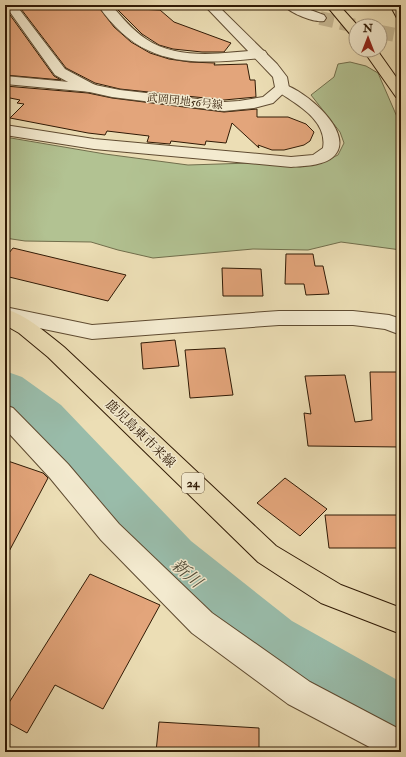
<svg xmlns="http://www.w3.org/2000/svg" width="406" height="757" viewBox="0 0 406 757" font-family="'IM FELL Double Pica','Noto Serif JP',serif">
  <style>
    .green { fill: #b2c292; stroke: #716e4c }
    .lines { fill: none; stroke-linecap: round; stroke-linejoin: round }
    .river { fill: #99bcaa; fill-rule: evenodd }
    .building { fill: #e3a57b; stroke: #301a05 }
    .tertiary-tunnel { stroke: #c6b792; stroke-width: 14; stroke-dasharray: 14 7; stroke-linecap: butt }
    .minor-casing { stroke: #5f4b31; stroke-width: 2 }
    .tertiary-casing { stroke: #5f4b31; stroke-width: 2 }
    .primary-casing { stroke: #301a05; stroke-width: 2 }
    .motorway-casing { stroke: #301a05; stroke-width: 2 }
    .minor { fill: #f3eacf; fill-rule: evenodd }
    .tertiary { fill: #f3eacf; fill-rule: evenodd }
    .primary { fill: #ecdeb5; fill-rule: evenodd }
    .motorway { fill: #ecdeb5; fill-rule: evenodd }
    .labels { text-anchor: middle; stroke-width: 3; stroke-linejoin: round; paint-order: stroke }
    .far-street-label { font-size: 11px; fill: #301a05; stroke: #f3eacf }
    .shield { fill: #f3eacf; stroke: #6a5842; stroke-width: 1 }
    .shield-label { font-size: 12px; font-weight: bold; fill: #301a05 }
    .street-label { font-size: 13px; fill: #301a05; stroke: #f3eacf }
    .near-water-label { font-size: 17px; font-style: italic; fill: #504b37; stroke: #f3eacf }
  </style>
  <rect width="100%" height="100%" fill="#ecdeb5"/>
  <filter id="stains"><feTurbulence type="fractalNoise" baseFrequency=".005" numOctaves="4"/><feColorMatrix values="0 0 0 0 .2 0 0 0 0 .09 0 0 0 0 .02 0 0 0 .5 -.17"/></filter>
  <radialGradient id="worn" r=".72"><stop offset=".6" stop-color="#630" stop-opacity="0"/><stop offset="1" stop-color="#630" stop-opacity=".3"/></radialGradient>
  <path class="green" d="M350,62L366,66L378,73L401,126V250L341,242L308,250L253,249L153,258L118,250L91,242L25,241L5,238V137L105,154L188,165L251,163L300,167L321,163L338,155L344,143L340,132L311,95L334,77L338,64Z"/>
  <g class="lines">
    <path class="river" d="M5,371L22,377L61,405L191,541L292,621L401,682V751L378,741L248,663L151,577L27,431L5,415Z"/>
  </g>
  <path class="building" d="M18,5H97L114,27L131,42L150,53L169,59L190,62L215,63L214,65L247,64L250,80H255L256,97L224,100L120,89L95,83L66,68Z
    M113,5H133L137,9L160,10L174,22L231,43L224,52H202L173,49L159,45L142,34Z
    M5,8L54,76L61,80L5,75Z
    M5,86L88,93L112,98L224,112L257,109V117H288L306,124L314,132L310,141L304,145L284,150H272L258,145L259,148L232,123L226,143L206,141L205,145L171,141L170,144L147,142L149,136L107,131L105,135L88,133L10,118L24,104L17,103L20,100L5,97Z
    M13,248L126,275L108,301L5,276V258Z
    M286,254H313L315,266H323L329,294L306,295L304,284H285Z
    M222,268L261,269L263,296H223Z
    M175,340L179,366L143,369L141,343Z
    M225,348L233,395L190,398L185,350Z
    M370,372H401V447L308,446L304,413L311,414L305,376L345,375L355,422L372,420Z
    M5,460L43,473L48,478L5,559Z
    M285,478L327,509L300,536L257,503Z
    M325,515H401V548H329Z
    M90,574L160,605L103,709L55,685L27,733L5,721V709Z
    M159,722L259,728V752H156Z"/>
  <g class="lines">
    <path class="tertiary-tunnel" d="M320,18L356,26
      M380,32L401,36"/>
    <g class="minor-casing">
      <path id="minor" d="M98,5H111C122,17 132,30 146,39C178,61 224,53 260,50L265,51L267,54L265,57L260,58C192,65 141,68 98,5Z
        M5,76L91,84L96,85L98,88L96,91L91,92L5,84Z
        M282,84C304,89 358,134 333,157C323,166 303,166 291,167L94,149L5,135V125L94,139L291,157L313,155L323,148C328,120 296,104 277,91L275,88L277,85Z
        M5,405L13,408L68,464L119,524L212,613L310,682L401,730V752H379L288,704L192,633L101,540L50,478L5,429Z"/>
    </g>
    <g class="tertiary-casing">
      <path id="tertiary" d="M5,5H16L65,69L95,85L120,90L224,102L239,101L263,97L275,87L273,77L204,5H217L277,64L287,77L289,88L273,103L254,108L224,111L112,97L85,91L55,75Z
        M284,5H297L324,15L326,18L324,21C315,23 289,13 284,5Z
        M5,307L92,325L279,311H353L389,315L401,319V335L385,329L353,325H279L92,339L5,321Z"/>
    </g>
    <g class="primary-casing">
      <path id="primary" d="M5,309C27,315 46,333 64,347L276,546L341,585L401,608V634L321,603L258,562L48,357L19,333L5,325Z"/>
    </g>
    <g class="motorway-casing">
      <path id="motorway" d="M326,5H339L358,26H356V36L351,35Z
        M390,5H401V19L397,18Z
        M363,50H377L401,84V98L396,97Z"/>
    </g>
    <use href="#minor" class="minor"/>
    <use href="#tertiary" class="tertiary"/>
    <use href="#primary" class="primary"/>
    <use href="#motorway" class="motorway"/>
  </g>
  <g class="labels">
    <g class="far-street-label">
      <text transform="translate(185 101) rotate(6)" y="4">武岡団地56号線</text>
    </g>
    <rect class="shield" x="182" y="473" width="22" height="20" rx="3"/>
    <g class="shield-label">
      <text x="193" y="487">24</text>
    </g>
    <g class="street-label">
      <text transform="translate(141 433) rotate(44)" y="5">鹿児島東市来線</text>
    </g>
    <g class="near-water-label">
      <text transform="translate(187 573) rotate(41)" y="6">新川</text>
    </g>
  </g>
  <rect width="406" height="757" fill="none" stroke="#ecdeb5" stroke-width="20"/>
  <rect x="6" y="6" width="394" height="745" fill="none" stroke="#301a05" stroke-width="2"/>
  <rect x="10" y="10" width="386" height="737" fill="none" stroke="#301a05"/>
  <g transform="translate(368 38)"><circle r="19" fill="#f3eacf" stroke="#a5977e"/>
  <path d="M0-3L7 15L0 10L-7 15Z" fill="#8f2418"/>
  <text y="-6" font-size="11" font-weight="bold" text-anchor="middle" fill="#301a05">N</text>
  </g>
  <rect width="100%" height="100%" filter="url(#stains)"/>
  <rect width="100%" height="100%" fill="url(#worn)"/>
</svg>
